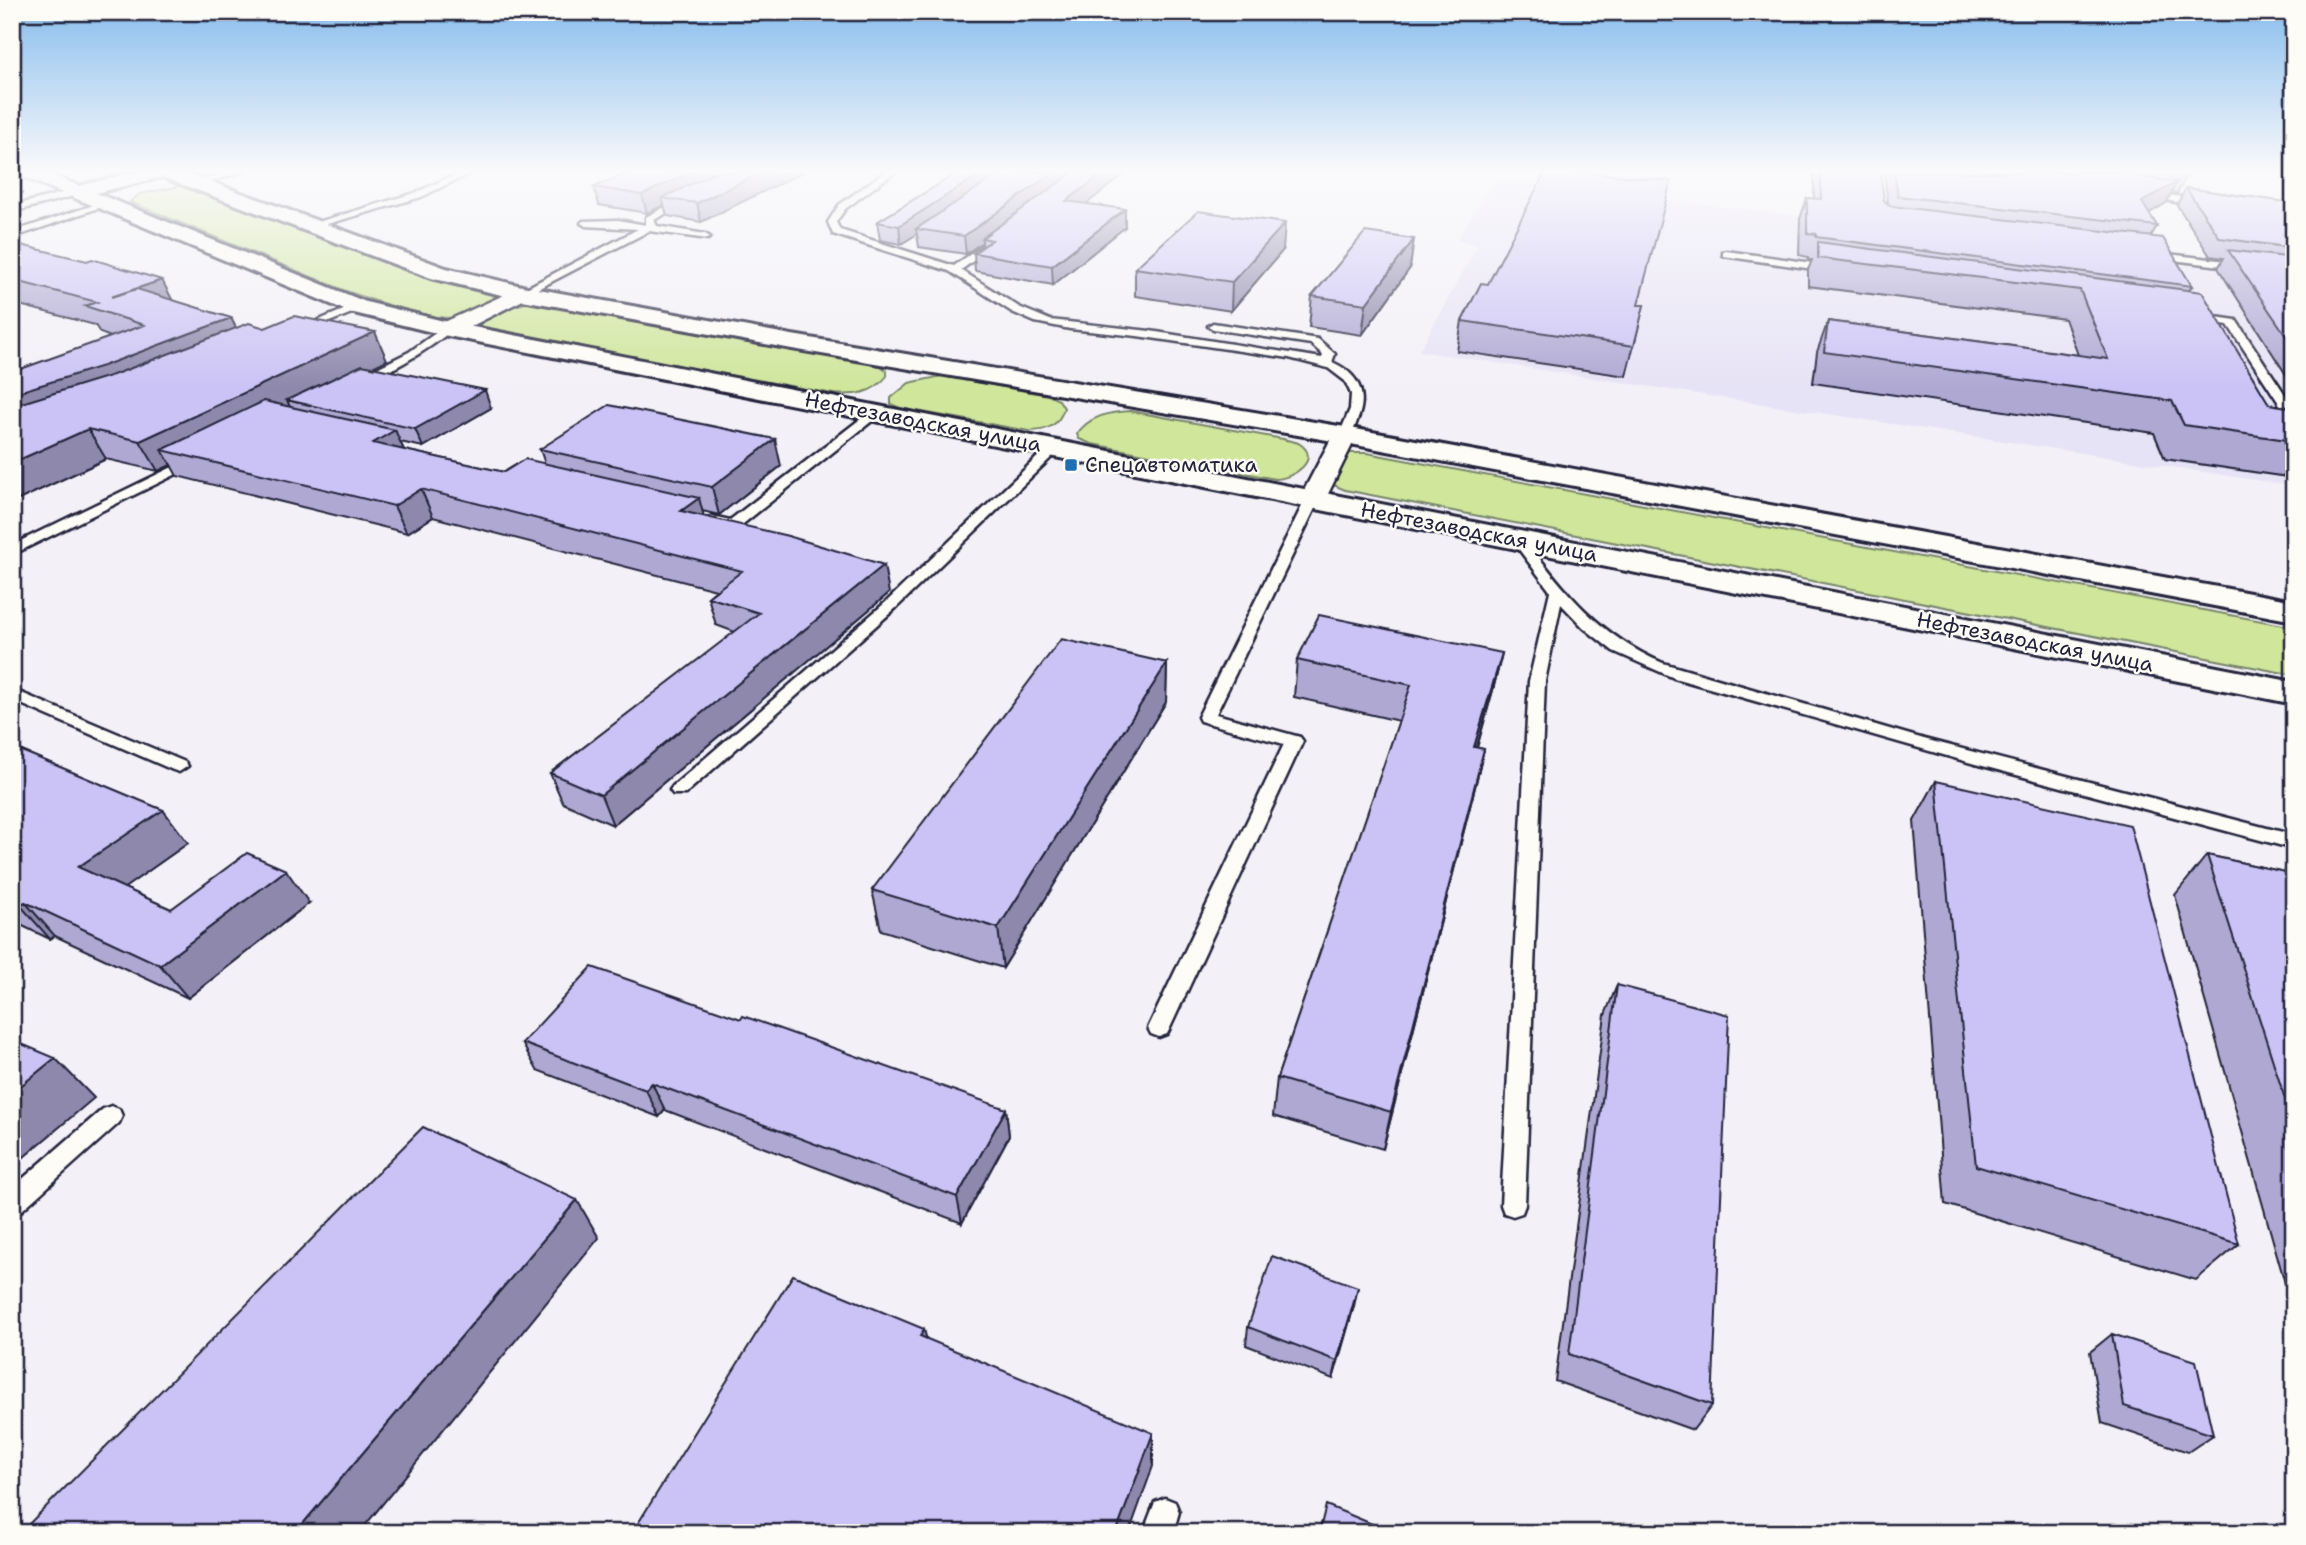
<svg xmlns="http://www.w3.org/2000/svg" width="2306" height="1545" viewBox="0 0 2306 1545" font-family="'Shantell Sans',sans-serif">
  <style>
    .built { fill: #e7e3f6 }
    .green { fill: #cfe69b; stroke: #78846b; stroke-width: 2 }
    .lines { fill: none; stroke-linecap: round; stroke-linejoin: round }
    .lane-casing { stroke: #22223b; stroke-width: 5 }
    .street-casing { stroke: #22223b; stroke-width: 5 }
    .secondary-casing { stroke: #22223b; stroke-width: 6 }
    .lane { fill: #fdfcf7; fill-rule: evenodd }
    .street { fill: #fdfcf7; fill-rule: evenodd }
    .secondary { fill: #fdfcf7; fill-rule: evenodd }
    .wall { fill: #afa8d3; stroke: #22223b; stroke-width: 2 }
    .shaded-wall { fill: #8e88ac; stroke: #22223b; stroke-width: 2 }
    .building { fill: #cbc3f5; stroke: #22223b; stroke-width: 2 }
    .poi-dot { fill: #1f6fb2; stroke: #fdfcf7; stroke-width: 2.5 }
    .labels { text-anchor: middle; stroke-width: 5; stroke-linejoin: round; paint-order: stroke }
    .far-street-label { font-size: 21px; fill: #22223b; stroke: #fdfcf7 }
    .far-poi-label { font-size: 21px; fill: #22223b; stroke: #fdfcf7; text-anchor: start }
  </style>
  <rect width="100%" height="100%" fill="#f3f1f7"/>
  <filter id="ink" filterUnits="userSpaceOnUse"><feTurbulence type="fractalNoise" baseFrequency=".0143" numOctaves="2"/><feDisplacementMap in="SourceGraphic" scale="14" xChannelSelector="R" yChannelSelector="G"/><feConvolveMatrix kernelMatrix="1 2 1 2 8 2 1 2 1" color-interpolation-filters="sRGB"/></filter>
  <g filter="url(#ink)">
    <path class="built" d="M1495,179L2285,274L2294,286V486L1419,351L1478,245L1457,240Z"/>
    <path class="green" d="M181,186L430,280L496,296L491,303L451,318L436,317L388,305L346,291L130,202L140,194Z
      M530,302L869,363L881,366L887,371V376C873,394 854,396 833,394L488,330L479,324L506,308Z
      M942,376L1048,395L1059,400L1064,408C1059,426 1046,431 1029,431L900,408L891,404V398L909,383Z
      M1130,411L1283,439C1288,441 1296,441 1300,444C1322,459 1293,479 1275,479L1092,444L1079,439L1077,434C1089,416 1110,412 1130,411Z
      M1349,453H1367L2294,627V675L1345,490L1329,483L1342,456Z"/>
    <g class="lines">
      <g class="lane-casing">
        <path id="lane" d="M229,171H244L196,186L192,183Z
          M463,171H475L421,197L313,228L305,226L415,193Z
          M886,171H896L845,209L836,222L840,230L954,266L990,240H996V244L961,270L1019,307L1050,320L1150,331L1322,358L1323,355L1311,344L1213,329L1208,326L1213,323L1318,339L1335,354L1332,362C1358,373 1369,394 1357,421C1354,429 1352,436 1345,439L1339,435L1350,409L1351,394L1345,381L1328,368L1289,358L1137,336L1070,329L1035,322L1012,312L949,271L833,234L828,222L839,205Z
          M78,189L81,194L12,212V206Z
          M2145,192L2204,200L2208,203L2204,206L2142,197Z
          M686,196L689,201L654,220L657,226L705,234L710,237L708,239L649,231L526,295L517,293L638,229L586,226L581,223L583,221L618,220L646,225V217Z
          M103,202L110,204L12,238V232Z
          M1726,251L1834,266L1839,269L1834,272L1723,256V252Z
          M2151,252L2294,269V275L2148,257V253Z
          M358,304L363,307L362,309L304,332L295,330Z
          M2195,314L2236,320L2294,408V421L2288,417L2228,325L2191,319L2190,317Z
          M444,327L453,329C440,342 369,389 355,379L409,352Z
          M872,410L882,413L738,528L712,524L705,520L712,516L730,520Z
          M1054,444L1060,448L1058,451L896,608L685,794H673L670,790L673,786L886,602L1050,445Z
          M193,457L197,458V464L12,555V545Z
          M1313,494L1320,498L1216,714L1300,737L1303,741L1170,1028L1167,1034L1159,1037L1151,1034L1148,1028L1284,744L1200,721L1198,717L1306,498Z
          M1519,536L1524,537C1562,590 1601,637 1663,663L1924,739L2294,835V849L1975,764L1674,678L1613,651L1584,628L1561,604L1545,681L1525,1205L1522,1213L1513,1216L1504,1213L1501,1205L1529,681L1550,591L1512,540Z
          M12,689L185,762L188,766L179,772L173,770L12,700Z
          M111,1106L119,1109L122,1116L119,1123L21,1211L12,1214V1188L103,1109Z
          M1165,1498L1175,1502L1179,1512L1173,1533H1143L1155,1502Z"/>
      </g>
      <g class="street-casing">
        <path id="street" d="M522,287L529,289L532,293L529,297L456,334H440L437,329L440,324Z
          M1345,428L1354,430L1357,435L1326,498L1322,504L1313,506L1304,504L1300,498L1333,435L1336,430Z"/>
      </g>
      <g class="secondary-casing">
        <path id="secondary" d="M16,171H42L79,186L139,171H182L446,268L522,286L792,335L1345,427L2294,601V621L1345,443L792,349L522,300L431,278L162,177L96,193L366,302L448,322L2294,682V704L448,336L350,312L19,175Z"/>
      </g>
      <use href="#lane" class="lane"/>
      <use href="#street" class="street"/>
      <use href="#secondary" class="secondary"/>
    </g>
    <path class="wall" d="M630,172H803L701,222L667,216L664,205L647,213L599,205L594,187Z
      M959,172H1127L1085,204L1125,227L1053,285L975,271L974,253L983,246L982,242L966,254L919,247L917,234L901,244L880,240L877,222Z
      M1814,172H1880L1884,201L1888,203L1884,172H2187L2188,173L2177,194L2171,193L2166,203L2149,213L2157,226L2151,236L2192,286L2189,290L2269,404L2294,408V478L2165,459L2154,433L1813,383L1817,352L1828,321L2078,355L2065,319L1808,286V270L1812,260H1808V257L1799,255L1800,219L1807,198H1814Z
      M2186,188L2294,203V387L2218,268L2224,258L2210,256L2177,205Z
      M12,243L172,300L231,318L236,328H265L387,360L372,367L491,408L423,447L400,442L404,450L504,472L545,464L540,449L781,466L719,515L702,511L704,517L889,593L613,825L563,803L550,773L735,632L716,625L708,597L716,590L433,517L407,533L177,476L171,465L158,471L106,459L12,503V366L21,369L111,337L100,333L95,325L12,303Z
      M1283,250L1231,311L1135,296V268Z
      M1410,268L1362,335L1309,327L1312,296Z
      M1638,305H1644L1626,376L1457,351L1462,321Z
      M1502,653L1493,690L1477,748L1484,749L1475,787L1383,1149L1273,1116L1277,1078L1399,721L1294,697L1297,660Z
      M1167,663L1166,702L1003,968L881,930L872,890Z
      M12,747L163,810L188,843L124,888L171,909L309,903L188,998L55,936L50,939L12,921Z
      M1936,781L2239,1244L2196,1280L1945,1204L1914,821Z
      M2207,855L2294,874V1315L2175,895Z
      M1617,985L1712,1405L1693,1430L1555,1381L1605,1015Z
      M741,1019L1006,1109L1009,1136L962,1223L665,1110L659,1117L537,1070L522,1043Z
      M1354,1306L1333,1379L1246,1345L1248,1327Z
      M2112,1334L2213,1435L2188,1452L2102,1423L2090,1352Z"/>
    <path class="shaded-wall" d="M691,172H731L662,198L664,205L647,213L642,195Z
      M763,172H803L701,222L697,203Z
      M983,172H1009L916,229L917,234L901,244L899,226Z
      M1054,172H1078L982,238V242L966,254L964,236Z
      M1105,172H1127L1067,219L1066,201Z
      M2177,182L2166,203L2132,224L2142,202Z
      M1125,209V227L1053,285L1052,266Z
      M1285,223L1283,250L1231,311L1232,282Z
      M1414,239L1410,268L1362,335L1366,304Z
      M162,280L176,307L111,297Z
      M231,318L245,346L12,429V394Z
      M375,332L387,360L298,403L287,400L290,407L162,450L171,465L158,471L140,441Z
      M485,390L491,408L423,447L415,429Z
      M88,429L106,459L12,503V463Z
      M395,430L407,457L373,443Z
      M775,439L781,466L719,515L712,487Z
      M421,489L433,517L407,533L394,506Z
      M699,498L706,525L681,511Z
      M884,565L889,593L613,825L601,795Z
      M1502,653L1493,690L1466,785L1474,747Z
      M1167,663L1166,702L1003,968L998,928Z
      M1484,749L1475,787L1383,1149L1391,1112Z
      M163,810L188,843L106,901L78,867Z
      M286,870L309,903L188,998L160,965Z
      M25,902L55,936L50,939L20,905Z
      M55,1058L94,1098L12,1167V1093Z
      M652,1083L665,1110L659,1117L646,1090Z
      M1006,1109L1009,1136L962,1223L957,1197Z
      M577,1200L599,1238L359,1533H295Z
      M1358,1287L1354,1306L1333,1379L1337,1361Z
      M924,1329L933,1364L920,1336Z
      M1153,1433V1466L1129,1533H1116Z"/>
    <path class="building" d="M630,172H691L642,195L594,187Z
      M716,172H763L697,203L662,198Z
      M959,172H983L899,226L877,222Z
      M1002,172H1054L964,236L916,229Z
      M1074,172H1105L1066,201L1125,209L1052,266L974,253L992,240L982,238Z
      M1545,172H1586L1671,181L1638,305H1644L1634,346L1462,321L1481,283L1488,284Z
      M1821,172H1880L1884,201L1891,206L2163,238L2192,286L1816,237V234L1807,233V198L1821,199Z
      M1894,172H2127L2135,176L2177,182L2142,202L2157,226L1898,196Z
      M2186,188L2294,203V248L2220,238Z
      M1198,211L1285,223L1232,282L1135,268Z
      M1365,232L1414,239L1366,304L1312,296Z
      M1818,242L2202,292L2269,404L2294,408V441L2184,425L2172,401L1824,352L1828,321L2108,359L2080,290L1818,258Z
      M12,243L87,261L92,259L162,280L111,297L137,289L231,318L103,366L12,394V366L21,369L144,325L85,306L97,302L12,280Z
      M2228,250L2294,258V347Z
      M294,316L375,332L140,441L88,429L12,463V406L113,375L249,323L265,328Z
      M362,365L485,390L415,429L287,400Z
      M264,401L395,430L373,443L504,472L525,459L699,498L681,511L788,536L884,565L601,795L550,773L759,613L708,597L742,571L421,489L394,506L162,450Z
      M609,405L775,439L712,487L540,449Z
      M1319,615L1502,653L1474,747L1484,749L1391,1112L1277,1078L1411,685L1297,660Z
      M1061,639L1167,663L998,928L872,890Z
      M12,747L163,810L78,867L171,909L247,853L286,870L160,965L25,902L20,905L12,902Z
      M1936,781L2130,825L2239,1244L1976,1166Z
      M2207,855L2294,874V1127Z
      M592,967L741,1019L743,1016L1006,1109L957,1197L652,1083L646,1090L522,1043Z
      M1617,985L1729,1015L1712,1405L1569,1354Z
      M12,1040L55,1058L12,1093Z
      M423,1127L577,1200L295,1533H20Z
      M1272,1256L1358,1287L1337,1361L1248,1327Z
      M793,1275L924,1329L920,1336L1153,1433L1116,1533H632Z
      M2112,1334L2196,1361L2213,1435L2124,1406Z
      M1326,1505L1394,1533H1319Z"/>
  </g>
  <linearGradient id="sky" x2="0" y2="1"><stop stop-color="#87bded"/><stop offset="0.44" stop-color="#faf9fb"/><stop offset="1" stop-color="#faf9fb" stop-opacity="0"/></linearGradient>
  <rect width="2306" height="388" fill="url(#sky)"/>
  <rect class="poi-dot" x="1064" y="458" width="14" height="14" rx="3.5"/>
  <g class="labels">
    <g class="far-street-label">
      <text transform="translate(923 422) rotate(11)" y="7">Нефтезаводская улица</text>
      <text transform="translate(1479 532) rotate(11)" y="7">Нефтезаводская улица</text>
      <text transform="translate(2035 642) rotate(11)" y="7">Нефтезаводская улица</text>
    </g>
    <g class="far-poi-label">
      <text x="1085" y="472">Спецавтоматика</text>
    </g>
  </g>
  <rect width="2306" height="1545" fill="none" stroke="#fdfcf7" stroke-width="42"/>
  <rect x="21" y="21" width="2264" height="1503" fill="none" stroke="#22223b" stroke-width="2.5" filter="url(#ink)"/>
</svg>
